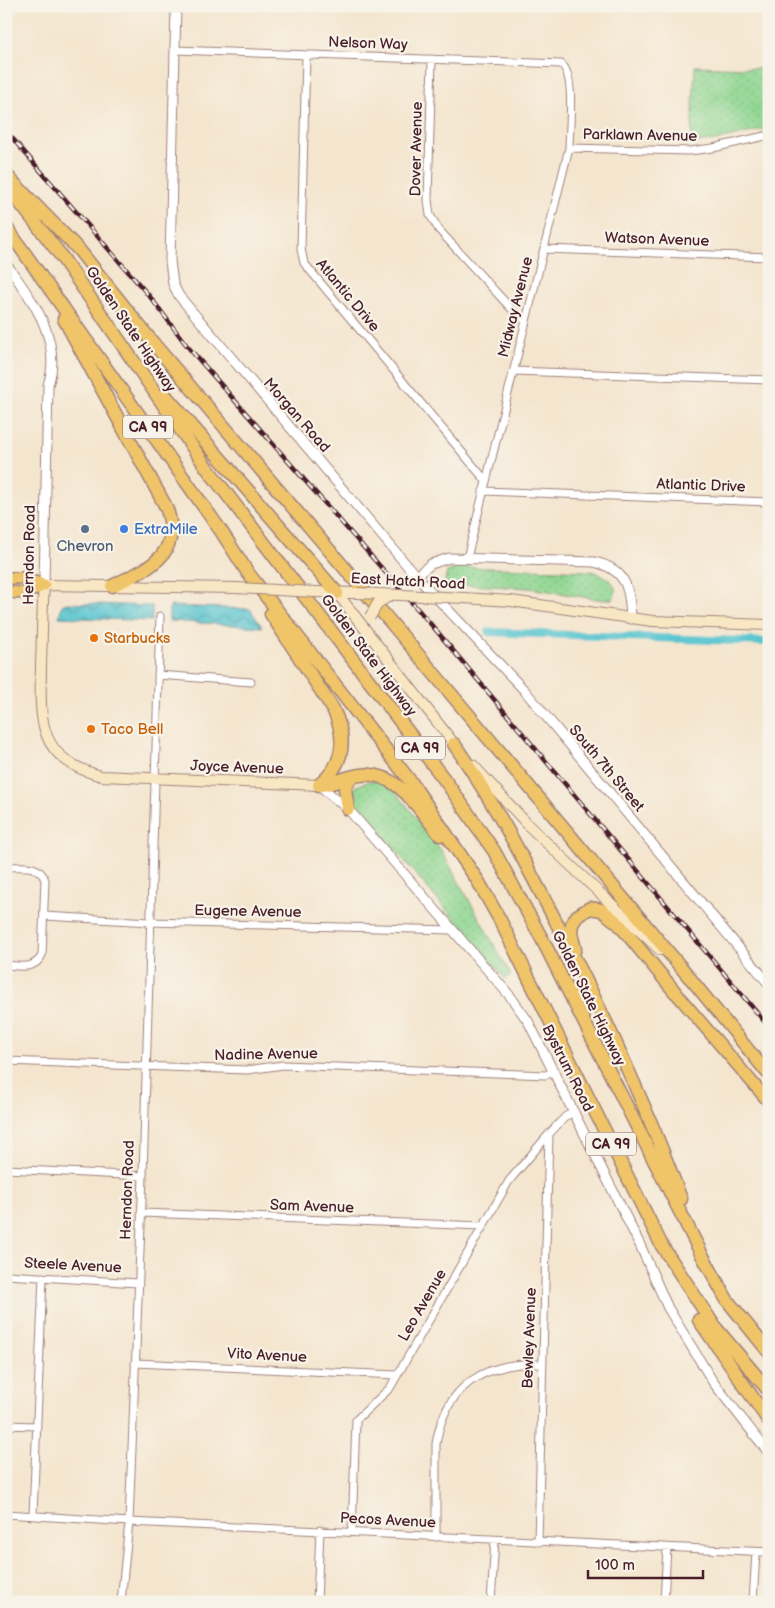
<svg xmlns="http://www.w3.org/2000/svg" width="775" height="1608" viewBox="0 0 775 1608" font-family="'Balsamiq Sans',sans-serif">
  <style>
    .grass { fill: url(#grass-dots); stroke: #6c7a5e }
    .water { fill: url(#water-waves); stroke: #51727e }
    .lines { fill: none; stroke-linecap: round; stroke-linejoin: round }
    .canal { stroke: #58c5d0; stroke-width: 8 }
    .minor-casing { stroke: #9f827c; stroke-width: 9 }
    .tertiary-casing { stroke: #9f827c; stroke-width: 11 }
    .secondary-casing { stroke: #9f827c; stroke-width: 12 }
    .primary-casing { stroke: #9f827c; stroke-width: 14 }
    .motorway-casing { stroke: #9f827c; stroke-width: 15 }
    .minor { stroke: #fff; stroke-width: 7 }
    .tertiary { stroke: #fff; stroke-width: 9 }
    .secondary { stroke: #f9e7c3; stroke-width: 10 }
    .primary { stroke: #f0c469; stroke-width: 11 }
    .motorway { stroke: #f0c469; stroke-width: 12 }
    .rail-casing { stroke: #4a1f2b; stroke-width: 4.5 }
    .rail { stroke: #f7f3e8; stroke-width: 2.5; stroke-dasharray: 8; stroke-linecap: butt }
    .secondary-bridge-casing { stroke: #9f827c; stroke-width: 12; stroke-linecap: butt }
    .secondary-bridge { stroke: #f9e7c3; stroke-width: 10 }
    .service-dot { fill: #5c6f8a; stroke: #f7f3e8; stroke-width: 2 }
    .shop-dot { fill: #3f7fe0; stroke: #f7f3e8; stroke-width: 2 }
    .food-dot { fill: #e8710a; stroke: #f7f3e8; stroke-width: 2 }
    .labels { text-anchor: middle; stroke-width: 4.5; stroke-linejoin: round; paint-order: stroke }
    .shield { fill: #f7f3e8; stroke: #7e5f64; stroke-width: 1 }
    .shield-label { font-size: 14px; font-weight: bold; fill: #4a1f2b }
    .street-label { font-size: 15px; fill: #4a1f2b; stroke: #f7f3e8 }
    .shop-label { font-size: 15px; fill: #366cbe; stroke: #f7f3e8; text-anchor: start }
    .service-label { font-size: 15px; fill: #4e5e75; stroke: #f7f3e8 }
    .food-label { font-size: 15px; fill: #c56008; stroke: #f7f3e8; text-anchor: start }
  </style>
  <defs>
    <pattern id="grass-dots" width="8" height="8" patternUnits="userSpaceOnUse" patternTransform="scale(1.25)"><rect width="8" height="8" fill="#8ed691"/><path d="M2 2h.1M6 6h.1" fill="none" stroke="#7cb77d" stroke-width="1.8" stroke-linecap="round"/></pattern>
    <pattern id="water-waves" width="16" height="10" patternUnits="userSpaceOnUse" patternTransform="scale(1.25)"><rect width="16" height="10" fill="#58c5d0"/><path d="M0 5q4-4 8 0t8 0" fill="none" stroke="#4b9fa9"/></pattern>
  </defs>
  <rect width="100%" height="100%" fill="#f7f3e8"/>
  <filter id="ink" filterUnits="userSpaceOnUse"><feTurbulence type="fractalNoise" baseFrequency=".02" numOctaves="2"/><feDisplacementMap in="SourceGraphic" scale="10" xChannelSelector="R" yChannelSelector="G"/><feConvolveMatrix kernelMatrix="1 2 1 2 8 2 1 2 1" color-interpolation-filters="sRGB"/></filter>
  <filter id="wash" filterUnits="userSpaceOnUse"><feTurbulence type="fractalNoise" baseFrequency=".0096" numOctaves="4" result="noise"/><feDisplacementMap in="SourceGraphic" scale="20" xChannelSelector="R" yChannelSelector="G"/><feGaussianBlur stdDeviation="1.12" result="paint"/><feColorMatrix in="noise" values="0 0 0 0 0 0 0 0 0 0 0 0 0 0 0 0 0 1.4 0 .05"/><feComposite in="paint" operator="in"/></filter>
  <g filter="url(#wash)">
    <rect width="100%" height="100%" fill="#f4e5ce"/>
    <path class="grass" d="M695,66L769,69V128L715,141L691,143Z
      M460,567L592,571C604,575 622,584 613,599L602,600L529,588L444,584L447,572Z
      M372,780L393,788L441,850L511,975L505,979L361,810L353,797L354,787Z"/>
    <path class="water" d="M67,603L152,606V621L59,617L62,605Z
      M171,606L250,609L262,627L169,621V609Z"/>
    <g class="lines">
      <path class="canal" d="M489,632L769,642"/>
    </g>
  </g>
  <g filter="url(#ink)">
    <g class="lines">
      <g class="minor-casing">
        <path id="minor" d="M175,50L561,64C576,74 569,129 569,148L467,558
          M306,55L301,249L304,263L486,481
          M432,59L428,200L430,215L439,230L517,315L526,321
          M569,148L690,151L713,148L769,135
          M544,249L769,257
          M514,371L769,380
          M483,491L769,502
          M158,675L251,682
          M6,867C21,867 39,863 45,880L42,955C35,970 20,966 6,965
          M44,916L150,922L452,930
          M6,1061L247,1070L283,1065L546,1075L555,1071
          M6,1169L143,1176
          M141,1213L483,1226
          M6,1275L138,1283
          M135,1363L397,1375
          M6,1425L37,1426
          M6,1514L129,1522L769,1552
          M33,1515L43,1277
          M352,1532L356,1420L390,1388L509,1181L549,1134L566,1116L575,1112
          M436,1537V1444C445,1386 485,1361 541,1364
          M538,1542L549,1135
          M121,1602L129,1522L143,1176L160,616
          M317,1602L320,1530
          M491,1602L495,1540
          M664,1602L667,1548
          M753,1602L756,1552"/>
      </g>
      <g class="tertiary-casing">
        <path id="tertiary" d="M176,6L170,261L173,284L179,296L416,576L525,691L769,984
          M6,264C32,298 63,341 48,385L44,585
          M416,576L431,564L449,558L594,562C627,569 630,590 631,619
          M319,785L348,809L510,996L528,1021L640,1245L668,1308L713,1382L769,1453"/>
      </g>
      <g class="secondary-casing">
        <path id="secondary" d="M236,588L44,585C42,612 42,639 41,665C40,722 37,758 101,776L319,785
          M315,592L357,593
          M337,593L458,749
          M464,598L511,601L652,621L769,625
          M473,765L530,827L660,950"/>
      </g>
      <g class="primary-casing">
        <path id="primary" d="M6,578H22L44,585
          M6,592L26,593L44,585
          M690,978L769,1075
          M675,992L769,1102"/>
      </g>
      <g class="motorway-casing">
        <path id="motorway" d="M6,175L79,250L153,343L399,632L690,978
          M6,185L59,253L207,468L447,783L494,851L542,939L701,1253L727,1300L769,1352
          M6,227L221,531L248,573L411,782L478,881L500,920L662,1246L715,1327L769,1391
          M64,319L166,507C184,555 149,568 112,586
          M165,395L337,593
          M271,614L333,709C347,738 345,764 319,785
          M454,744C498,808 529,870 565,939C608,1023 648,1110 681,1199
          M322,785C335,783 347,777 360,775C397,769 420,811 440,835
          M348,809L345,789L350,778
          M575,949L571,933L572,924L577,916L590,908L602,910L619,924L675,992
          M699,1320L769,1421"/>
      </g>
      <use href="#minor" class="minor"/>
      <use href="#tertiary" class="tertiary"/>
      <use href="#secondary" class="secondary"/>
      <use href="#primary" class="primary"/>
      <use href="#motorway" class="motorway"/>
      <g class="rail-casing">
        <path id="rail" d="M6,131L151,298L188,347L435,629L769,1027"/>
      </g>
      <use href="#rail" class="rail"/>
      <g class="secondary-bridge-casing">
        <path id="secondary-bridge" d="M236,588L315,592
          M357,593L464,598
          M370,617L378,603L391,595"/>
      </g>
      <use href="#secondary-bridge" class="secondary-bridge"/>
    </g>
  </g>
  <circle class="service-dot" cx="85" cy="529" r="5"/>
  <circle class="shop-dot" cx="124" cy="529" r="5"/>
  <g class="food-dot">
    <circle cx="94" cy="638" r="5"/>
    <circle cx="91" cy="729" r="5"/>
  </g>
  <g class="labels">
    <g class="shield">
      <rect x="123" y="415.5" width="50" height="23" rx="4"/>
      <rect x="395" y="736.5" width="50" height="23" rx="4"/>
      <rect x="586" y="1132.5" width="50" height="23" rx="4"/>
    </g>
    <g class="shield-label">
      <text x="148" y="432">CA 99</text>
      <text x="420" y="753">CA 99</text>
      <text x="611" y="1149">CA 99</text>
    </g>
    <g class="street-label">
      <text transform="translate(368 43) rotate(2)" y="5">Nelson Way</text>
      <text transform="translate(640 135) rotate(1)" y="5">Parklawn Avenue</text>
      <text transform="translate(416 149) rotate(-89)" y="5">Dover Avenue</text>
      <text transform="translate(657 239) rotate(2)" y="5">Watson Avenue</text>
      <text transform="translate(348 295) rotate(50)" y="5">Atlantic Drive</text>
      <text transform="translate(515 307) rotate(-76)" y="5">Midway Avenue</text>
      <text transform="translate(131 329) rotate(56)" y="5">Golden State Highway</text>
      <text transform="translate(297 415) rotate(49)" y="5">Morgan Road</text>
      <text transform="translate(701 485) rotate(2)" y="5">Atlantic Drive</text>
      <text transform="translate(29 555) rotate(-89)" y="5">Herndon Road</text>
      <text transform="translate(408 581) rotate(3)" y="5">East Hatch Road</text>
      <text transform="translate(369 655) rotate(53)" y="5">Golden State Highway</text>
      <text transform="translate(237 767) rotate(2)" y="5">Joyce Avenue</text>
      <text transform="translate(607 768) rotate(50)" y="5">South 7th Street</text>
      <text transform="translate(248 911) rotate(1)" y="5">Eugene Avenue</text>
      <text transform="translate(589 998) rotate(64)" y="5">Golden State Highway</text>
      <text transform="translate(266 1054) rotate(-1)" y="5">Nadine Avenue</text>
      <text transform="translate(568 1068) rotate(63)" y="5">Bystrum Road</text>
      <text transform="translate(127 1190) rotate(-88)" y="5">Herndon Road</text>
      <text transform="translate(312 1206) rotate(2)" y="5">Sam Avenue</text>
      <text transform="translate(73 1265) rotate(3)" y="5">Steele Avenue</text>
      <text transform="translate(422 1305) rotate(-60)" y="5">Leo Avenue</text>
      <text transform="translate(529 1338) rotate(-88)" y="5">Bewley Avenue</text>
      <text transform="translate(267 1355) rotate(3)" y="5">Vito Avenue</text>
      <text transform="translate(388 1520) rotate(3)" y="5">Pecos Avenue</text>
    </g>
    <g class="shop-label">
      <text x="134" y="534">ExtraMile</text>
    </g>
    <g class="service-label">
      <text x="85" y="551">Chevron</text>
    </g>
    <g class="food-label">
      <text x="104" y="643">Starbucks</text>
      <text x="101" y="734">Taco Bell</text>
    </g>
  </g>
  <rect width="775" height="1608" fill="none" stroke="#f7f3e8" stroke-width="25"/>
  <path d="M588 1570v8h115v-8" fill="none" stroke="#4a1f2b" stroke-width="2.5"/>
  <text x="595" y="1570" font-size="15" fill="#4a1f2b" stroke="#f7f3e8" stroke-width="4" paint-order="stroke">100 m</text>
</svg>
